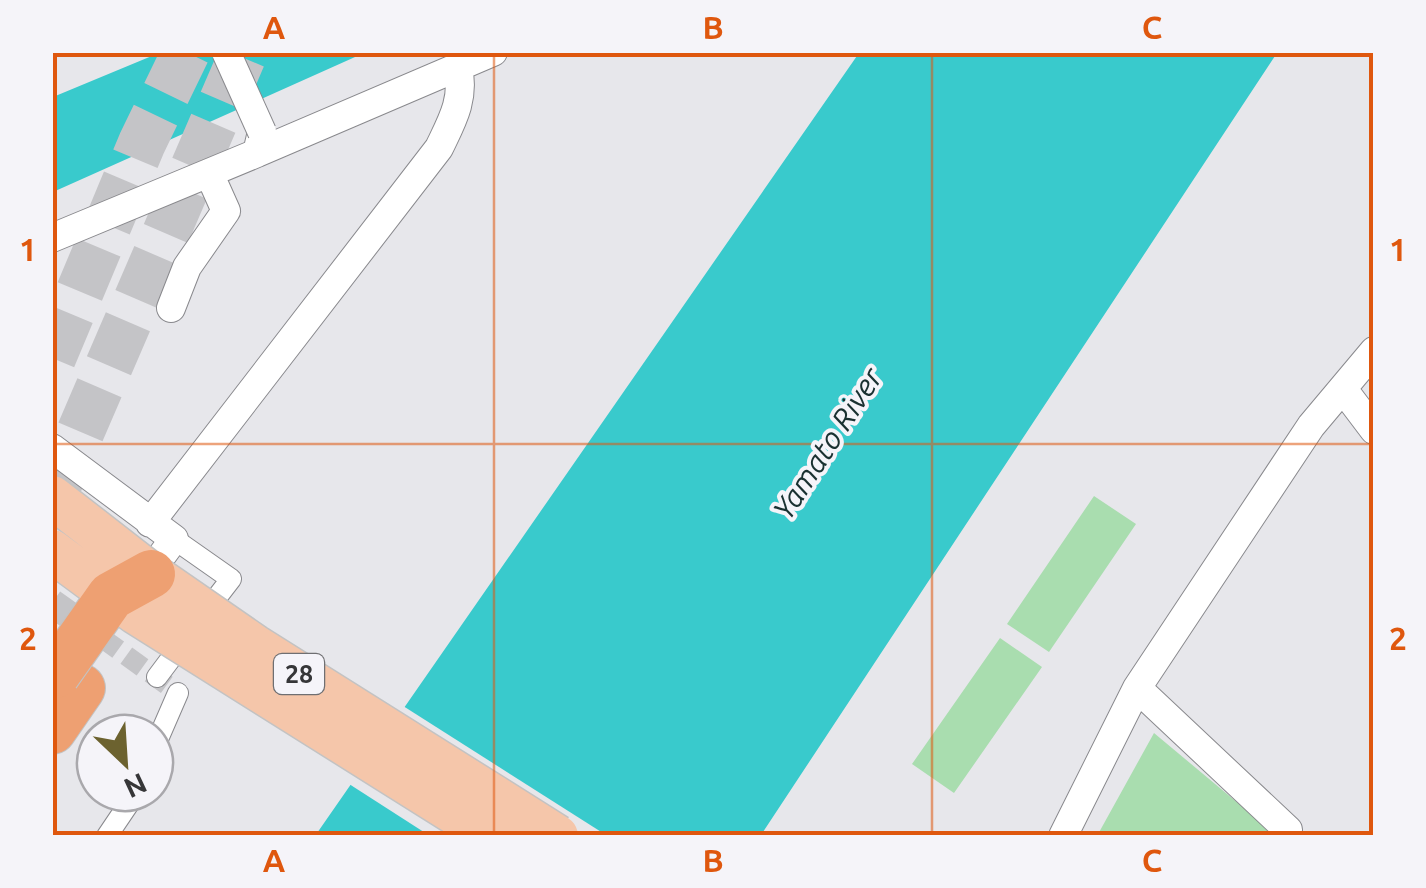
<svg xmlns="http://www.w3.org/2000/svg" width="1426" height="888" viewBox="0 0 1426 888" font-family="Ubuntu,sans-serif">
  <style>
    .green { fill: #a9ddaf }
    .water { fill: #39cacc }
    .pier { fill: #e7e7eb }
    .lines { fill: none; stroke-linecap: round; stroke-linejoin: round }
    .pedestrian-tunnel { stroke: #c4c4c7; stroke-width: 20; stroke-dasharray: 20 10; stroke-linecap: butt }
    .minor-tunnel { stroke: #c4c4c7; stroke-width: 28; stroke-dasharray: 28 14; stroke-linecap: butt }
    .motorway-tunnel { stroke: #c4c4c7; stroke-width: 48; stroke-dasharray: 48 24; stroke-linecap: butt }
    .pedestrian-casing { stroke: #89898d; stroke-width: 22 }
    .minor-casing { stroke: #89898d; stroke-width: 30 }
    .motorway-casing { stroke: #c3c3c3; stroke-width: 50 }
    .pedestrian { stroke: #fff; stroke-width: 20 }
    .minor { stroke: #fff; stroke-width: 28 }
    .motorway { stroke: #eea072; stroke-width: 48 }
    .minor-bridge-casing { stroke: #89898d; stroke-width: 30; stroke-linecap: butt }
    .primary-bridge-casing { stroke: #c3c3c3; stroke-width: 45; stroke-linecap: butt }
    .motorway-bridge-casing { stroke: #c3c3c3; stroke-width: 50; stroke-linecap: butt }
    .minor-bridge { stroke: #fff; stroke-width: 28 }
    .primary-bridge { stroke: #f5c6aa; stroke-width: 42 }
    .motorway-bridge { stroke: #eea072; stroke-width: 48 }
    .grid { fill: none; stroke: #df570e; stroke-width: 2.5; stroke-opacity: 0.55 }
    .labels { text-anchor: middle; stroke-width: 8; stroke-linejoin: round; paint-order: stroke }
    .shield { fill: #f5f4f9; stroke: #6f6f72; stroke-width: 2.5 }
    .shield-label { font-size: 25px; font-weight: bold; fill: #363638 }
    .water-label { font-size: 30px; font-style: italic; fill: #1a3131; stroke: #f5f4f9 }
    .neatline { fill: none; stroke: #df570e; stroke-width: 4 }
    .grid-label { font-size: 32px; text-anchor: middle; font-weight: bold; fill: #df570e }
  </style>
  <rect width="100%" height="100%" fill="#e7e7eb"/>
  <path class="green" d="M1094,496L1136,524L1049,652L1007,624Z
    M1000,638L1042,667L954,793L912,764Z
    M1154,733L1269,829L1267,836H1097Z"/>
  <path class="water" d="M159,53H364L53,192V97Z
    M859,53H1277L761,835L315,836Z"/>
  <path class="pier" d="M400,704L606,835L430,836L346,782Z"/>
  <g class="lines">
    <path class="pedestrian-tunnel" d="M102,638L178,693"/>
    <path class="minor-tunnel" d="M52,603L100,637"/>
    <path class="motorway-tunnel" d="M52,358L142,143L186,52
      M52,498L244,52"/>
    <g class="pedestrian-casing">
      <path id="pedestrian" d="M174,539L231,579L204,614
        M157,677L187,637
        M155,746L178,693
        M107,836L136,793"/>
    </g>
    <g class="minor-casing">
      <path id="minor" d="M257,153L493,52
        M52,238L257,153L261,136
        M171,308L187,267L226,211L209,173
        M1343,389L1374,430
        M52,448L174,539L141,584
        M150,523L439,148C452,121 465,99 458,68
        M1137,688L1288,830L1283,836
        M1063,836L1137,688L1311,426L1374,351"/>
    </g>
    <g class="motorway-casing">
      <path id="motorway" d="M52,730L81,688"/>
    </g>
    <use href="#pedestrian" class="pedestrian"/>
    <use href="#minor" class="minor"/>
    <use href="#motorway" class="motorway"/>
    <g class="minor-bridge-casing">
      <path id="minor-bridge" d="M226,52L262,132"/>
    </g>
    <g class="primary-bridge-casing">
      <path id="primary-bridge" d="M52,497L151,574L255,646L557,836
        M52,551L136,613L491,836"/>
    </g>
    <g class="motorway-bridge-casing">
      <path id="motorway-bridge" d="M56,674L111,596L151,574"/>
    </g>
    <use href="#minor-bridge" class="minor-bridge"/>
    <use href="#primary-bridge" class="primary-bridge"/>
    <use href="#motorway-bridge" class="motorway-bridge"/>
  </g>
  <path class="grid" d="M494,52V836M932,52V836M52,444H1374"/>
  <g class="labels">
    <rect class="shield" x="274" y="654" width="50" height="40" rx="8"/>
    <g class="shield-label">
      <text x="299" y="683">28</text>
    </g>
    <g class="water-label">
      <text transform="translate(828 444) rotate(-57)" y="10">Yamato River</text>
    </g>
  </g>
  <rect width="1426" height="888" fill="none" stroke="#f5f4f9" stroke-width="110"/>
  <g transform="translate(125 763) rotate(155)"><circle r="48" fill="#f5f4f9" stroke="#a9a8ac" stroke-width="2.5"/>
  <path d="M0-8L18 38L0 25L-18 38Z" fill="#6c622f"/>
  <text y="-15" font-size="28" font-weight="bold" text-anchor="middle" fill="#363638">N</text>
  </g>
  <rect x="55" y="55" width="1316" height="778" class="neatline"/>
  <g class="grid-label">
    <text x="274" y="39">A</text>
    <text x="713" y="39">B</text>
    <text x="1152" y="39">C</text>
    <text x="28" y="261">1</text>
    <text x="1398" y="261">1</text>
    <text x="28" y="650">2</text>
    <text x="1398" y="650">2</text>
    <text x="274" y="872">A</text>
    <text x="713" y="872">B</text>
    <text x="1152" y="872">C</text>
  </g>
</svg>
